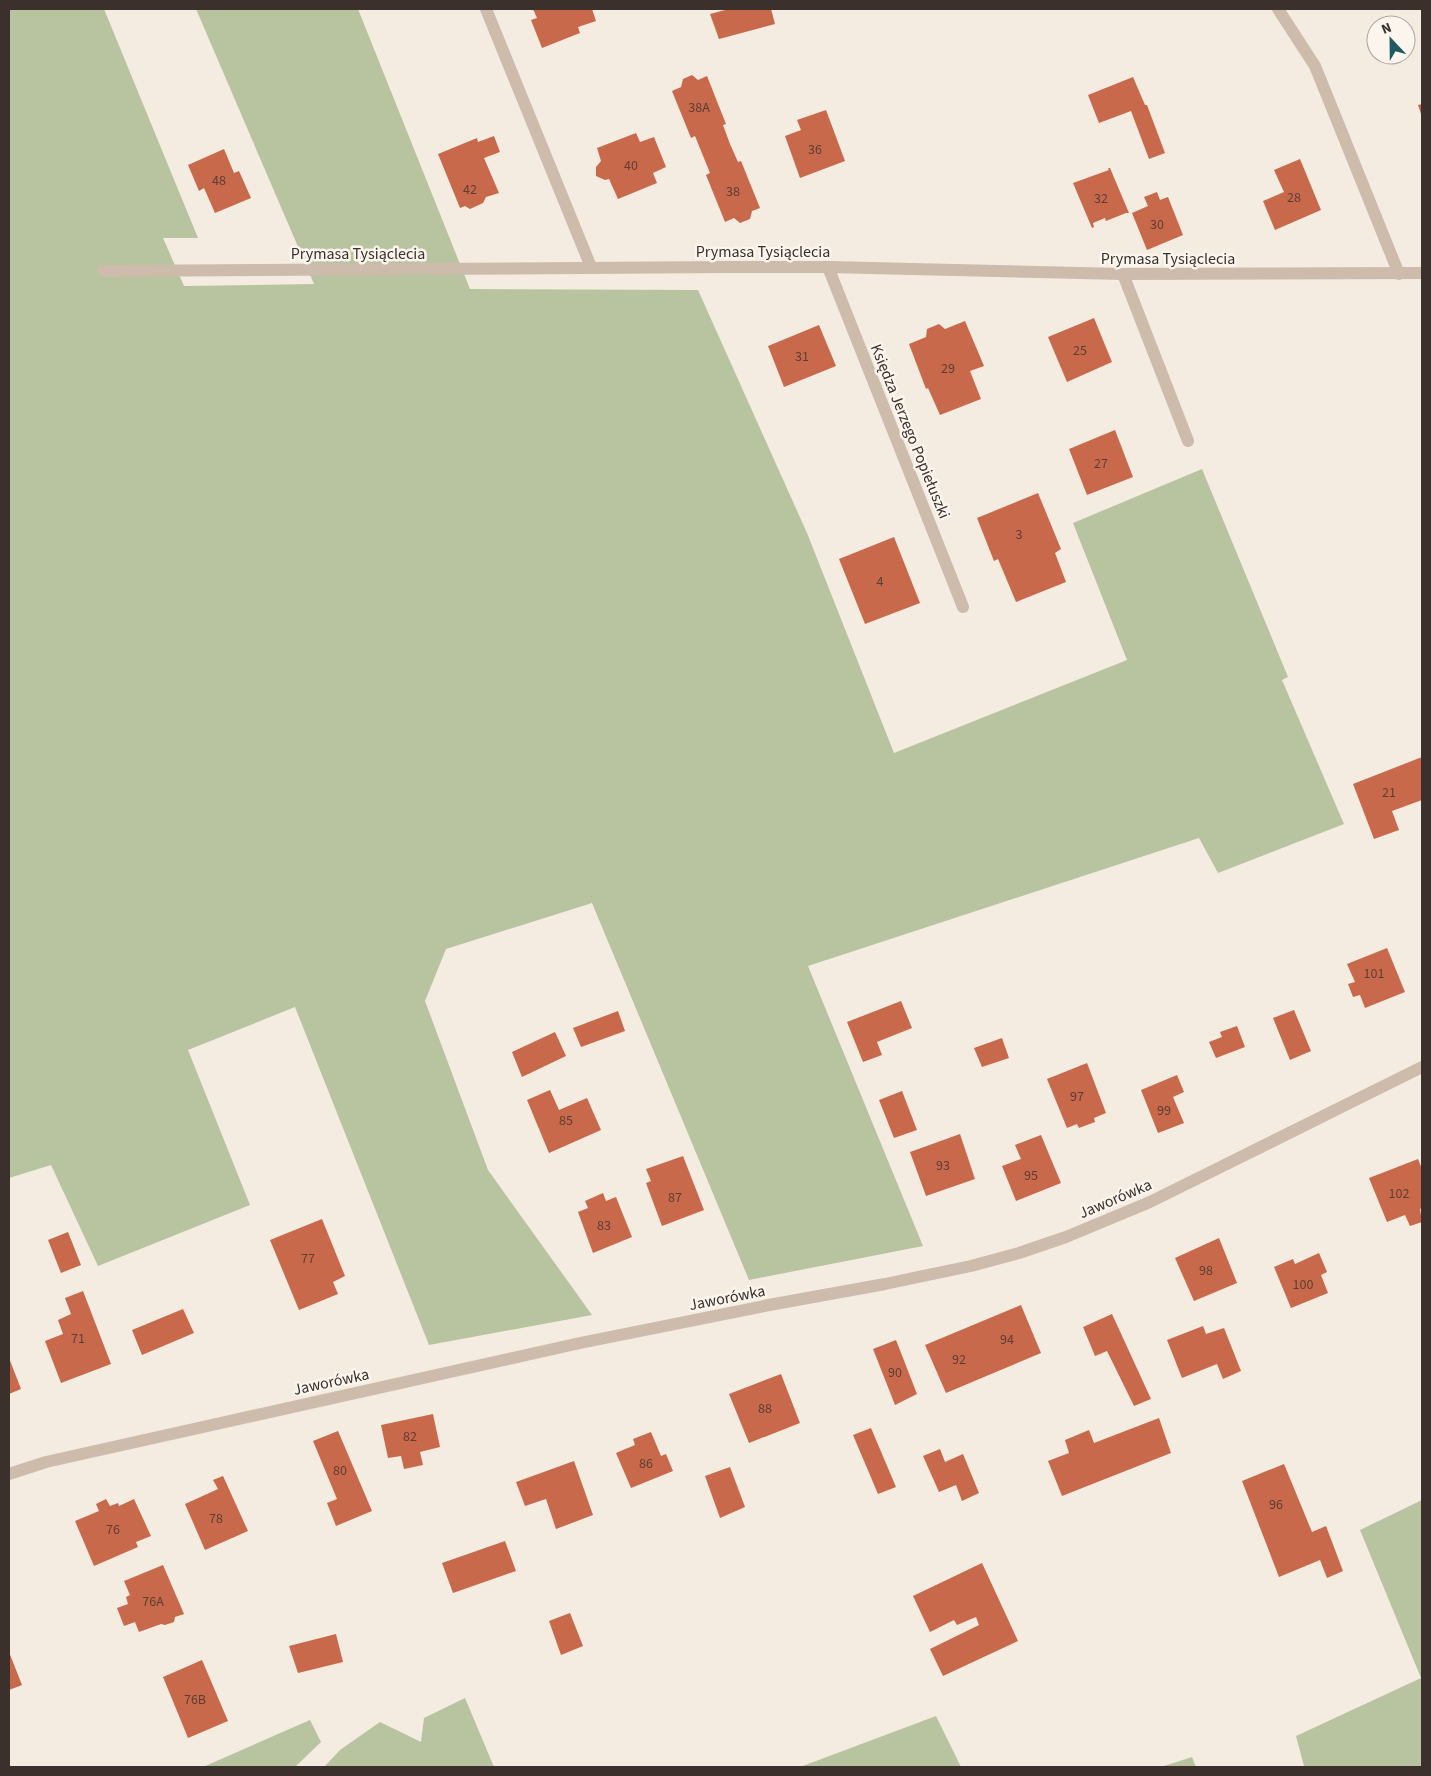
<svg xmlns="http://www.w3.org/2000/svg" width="1431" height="1776" viewBox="0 0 1431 1776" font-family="'Source Sans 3',sans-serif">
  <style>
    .green { fill: #b8c4a0 }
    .building { fill: #c8694b }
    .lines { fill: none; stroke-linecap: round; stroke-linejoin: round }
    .lane { stroke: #cdbbac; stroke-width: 12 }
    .street { stroke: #cdbbac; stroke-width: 12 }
    .labels { text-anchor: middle; stroke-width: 5; stroke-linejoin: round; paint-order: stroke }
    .number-label { font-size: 14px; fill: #5e3e33 }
    .street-label { font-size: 16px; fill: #3b302b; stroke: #fbf5ee }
  </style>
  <rect width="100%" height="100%" fill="#f4ebe1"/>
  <path class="green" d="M9,9H104L198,238H163L184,286L314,284L196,9H358L470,289L698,290L807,533L894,753L1127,660L1073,523L1202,469L1288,677L1282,680L1344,824L1218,873L1199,838L808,966L923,1246L749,1280L592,903L446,949L425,1001L488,1170L592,1315L429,1345L295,1007L188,1050L250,1205L98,1266L51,1165L9,1178Z
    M1422,1500V1767H1302L1304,1766L1296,1736L1421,1678L1360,1530Z
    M465,1698L494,1767H324L340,1750L380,1722L421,1742L424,1718Z
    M936,1716L961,1767H800Z
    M310,1720L321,1742L295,1767H203Z
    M1192,1757L1196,1767H1161Z"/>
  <path class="building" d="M533,9H592L596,21L578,27L580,33L542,48L531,20L537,18Z
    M729,9H771L775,24L719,39L710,14Z
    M692,75L698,80L707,76L726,124L723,125L730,144L738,162L741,161L760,208L752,211L750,219L740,223L734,218L725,222L706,175L710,173L695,136L691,138L672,91L681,87L683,79Z
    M1133,77L1145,105H1147L1165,153L1149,159L1131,111L1099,123L1088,95Z
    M1422,104V117L1418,105Z
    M826,110L845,161L800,178L785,136L801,130L797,120Z
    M636,133L640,142L654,137L666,167L653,173L657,183L618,199L609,179L605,180L596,176V167L601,161L597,148Z
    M494,136L500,152L484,158L499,193L486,197L483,203L470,209L465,206L460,208L438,154L477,138L478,142Z
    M224,149L234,173L239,171L251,198L215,213L204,188L199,191L188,165Z
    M1300,159L1321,210L1275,230L1263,201L1284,192L1274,170Z
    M1108,168H1110L1129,213H1126L1106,221L1105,218L1093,223L1094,227L1092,228L1073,183L1109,170Z
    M1157,192L1160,200L1168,197L1183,235L1147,250L1132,213L1148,206L1144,197Z
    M1094,318L1112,362L1067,382L1048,337Z
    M965,321L984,366L970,371L981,399L940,415L928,388L926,389L909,344L926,337L927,329L939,324L945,329Z
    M819,325L836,366L784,387L768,346Z
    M1115,430L1133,477L1087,495L1069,449Z
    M1038,493L1061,549L1055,553L1066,582L1016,602L998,559L994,561L977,518Z
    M894,537L920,603L865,624L839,559Z
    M1422,757V800L1392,811L1399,830L1374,839L1353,784Z
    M1387,948L1405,992L1365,1008L1360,995L1353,997L1348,984L1355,982L1347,964Z
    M901,1001L912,1028L877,1042L882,1055L863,1062L847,1022Z
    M1294,1010L1311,1051L1290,1060L1273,1018Z
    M618,1011L625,1031L581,1047L573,1028Z
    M1237,1026L1245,1047L1216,1058L1209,1042L1222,1037L1220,1032Z
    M555,1032L566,1056L522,1077L512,1052Z
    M1002,1038L1009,1058L982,1067L974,1048Z
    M1087,1063L1106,1113L1094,1118L1095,1122L1079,1128L1077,1124L1067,1128L1047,1079Z
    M1177,1075L1184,1092L1173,1097L1184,1123L1158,1133L1141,1090Z
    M550,1090L559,1110L587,1098L601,1130L549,1153L527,1100Z
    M902,1091L917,1130L894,1138L879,1100Z
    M960,1134L975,1179L926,1196L910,1152Z
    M1041,1135L1061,1183L1016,1201L1002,1166L1021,1159L1015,1145Z
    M683,1156L704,1210L662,1226L646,1183L651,1181L646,1169Z
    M1418,1159L1422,1169V1208L1420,1209L1422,1222L1410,1226L1405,1215L1387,1222L1369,1178Z
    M603,1193L606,1201L616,1197L632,1237L593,1253L578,1212L588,1208L585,1201Z
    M322,1219L345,1276L333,1282L338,1294L299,1310L270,1240Z
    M68,1232L81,1265L61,1273L48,1240Z
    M1219,1238L1237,1283L1194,1301L1175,1258Z
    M1319,1253L1327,1272L1321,1275L1328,1293L1291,1308L1274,1267L1293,1259L1295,1264Z
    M83,1291L111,1364L61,1383L45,1341L63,1334L58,1320L71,1314L65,1298Z
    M1021,1305L1041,1353L946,1393L925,1345Z
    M183,1309L194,1333L142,1355L132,1330Z
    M1112,1314L1151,1399L1134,1406L1107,1351L1095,1356L1083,1327Z
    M1203,1326L1206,1334L1224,1328L1241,1371L1223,1379L1217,1364L1182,1378L1167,1340Z
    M896,1340L917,1394L895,1405L873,1349Z
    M9,1358L21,1389L9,1394Z
    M781,1374L800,1423L749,1443L729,1394Z
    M433,1414L440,1447L420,1452L423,1465L404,1469L401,1456L388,1458L381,1425Z
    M1159,1418L1171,1453L1062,1496L1048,1461L1069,1453L1065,1440L1089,1430L1094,1443Z
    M871,1428L896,1487L878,1494L853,1435Z
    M338,1431L372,1511L336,1526L327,1503L337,1499L313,1441Z
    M651,1432L661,1456L666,1454L673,1471L631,1488L616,1453L635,1445L633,1439Z
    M940,1449L945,1462L963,1454L979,1493L962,1501L956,1485L939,1492L923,1456Z
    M574,1461L593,1515L556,1529L546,1499L525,1506L516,1482Z
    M1284,1464L1312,1532L1326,1526L1343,1571L1327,1578L1320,1560L1279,1577L1242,1481Z
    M730,1467L745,1507L720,1518L705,1476Z
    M223,1476L248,1531L205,1550L185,1504L218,1489L213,1480Z
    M106,1499L110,1506L118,1503L119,1506L134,1499L151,1536L136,1542L138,1547L94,1566L75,1521L99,1511L96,1504Z
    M505,1541L516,1571L453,1593L442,1563Z
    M982,1563L1018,1641L943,1676L930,1649L979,1625L976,1617L957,1625L954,1620L930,1632L913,1596Z
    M163,1565L184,1614L175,1617L174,1622L165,1625L161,1624L139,1632L135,1622L124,1626L117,1608L128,1604L126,1597L130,1595L124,1581Z
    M570,1613L583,1646L561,1655L549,1621Z
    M336,1634L343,1662L298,1673L289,1646Z
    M9,1652L22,1685L9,1690Z
    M202,1660L228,1721L188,1738L163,1677Z"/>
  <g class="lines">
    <path class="lane" d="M486,9L591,267
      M1278,9L1315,66L1399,274
      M1123,274L1188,441"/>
    <path class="street" d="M828,267L963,607
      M103,271L729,267H828L1123,274L1422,273
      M9,1474L46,1462L580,1343L769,1305L885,1284L971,1266L1019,1253L1066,1237L1150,1202L1422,1067"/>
  </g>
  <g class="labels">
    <g class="number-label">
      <text x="699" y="112">38A</text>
      <text x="815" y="154">36</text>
      <text x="631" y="170">40</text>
      <text x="219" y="185">48</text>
      <text x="470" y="194">42</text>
      <text x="733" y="196">38</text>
      <text x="1294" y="202">28</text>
      <text x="1101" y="203">32</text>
      <text x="1157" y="229">30</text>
      <text x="1080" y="355">25</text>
      <text x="802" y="361">31</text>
      <text x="948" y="373">29</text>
      <text x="1101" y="468">27</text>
      <text x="1019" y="539">3</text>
      <text x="880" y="586">4</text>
      <text x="1389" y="797">21</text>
      <text x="1374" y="978">101</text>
      <text x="1077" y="1101">97</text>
      <text x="1164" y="1115">99</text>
      <text x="566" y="1125">85</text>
      <text x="943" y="1170">93</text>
      <text x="1031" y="1180">95</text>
      <text x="1399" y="1198">102</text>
      <text x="675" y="1202">87</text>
      <text x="604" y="1230">83</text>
      <text x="308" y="1263">77</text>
      <text x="1206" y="1275">98</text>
      <text x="1303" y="1289">100</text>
      <text x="78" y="1343">71</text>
      <text x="1007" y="1344">94</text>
      <text x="959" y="1364">92</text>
      <text x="895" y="1377">90</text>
      <text x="765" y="1413">88</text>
      <text x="410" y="1441">82</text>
      <text x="646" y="1468">86</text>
      <text x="340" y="1475">80</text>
      <text x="1276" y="1509">96</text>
      <text x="216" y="1523">78</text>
      <text x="113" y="1534">76</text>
      <text x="153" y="1606">76A</text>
      <text x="195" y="1704">76B</text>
    </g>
    <g class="street-label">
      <text x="763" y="257">Prymasa Tysiąclecia</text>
      <text x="358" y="259">Prymasa Tysiąclecia</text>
      <text x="1168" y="264">Prymasa Tysiąclecia</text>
      <text transform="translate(911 431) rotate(68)" y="6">Księdza Jerzego Popiełuszki</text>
      <text transform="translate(1115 1198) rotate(-23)" y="6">Jaworówka</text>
      <text transform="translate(727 1297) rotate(-11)" y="6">Jaworówka</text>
      <text transform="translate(331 1381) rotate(-12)" y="6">Jaworówka</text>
    </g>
  </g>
  <rect width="1431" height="1776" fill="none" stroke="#3b302b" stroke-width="20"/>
  <g transform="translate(1391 40) rotate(338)"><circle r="24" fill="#fbf5ee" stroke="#aea6a0"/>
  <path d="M0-4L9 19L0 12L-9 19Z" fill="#1f5a5e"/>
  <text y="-8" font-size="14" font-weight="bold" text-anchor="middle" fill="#3b302b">N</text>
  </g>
</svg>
